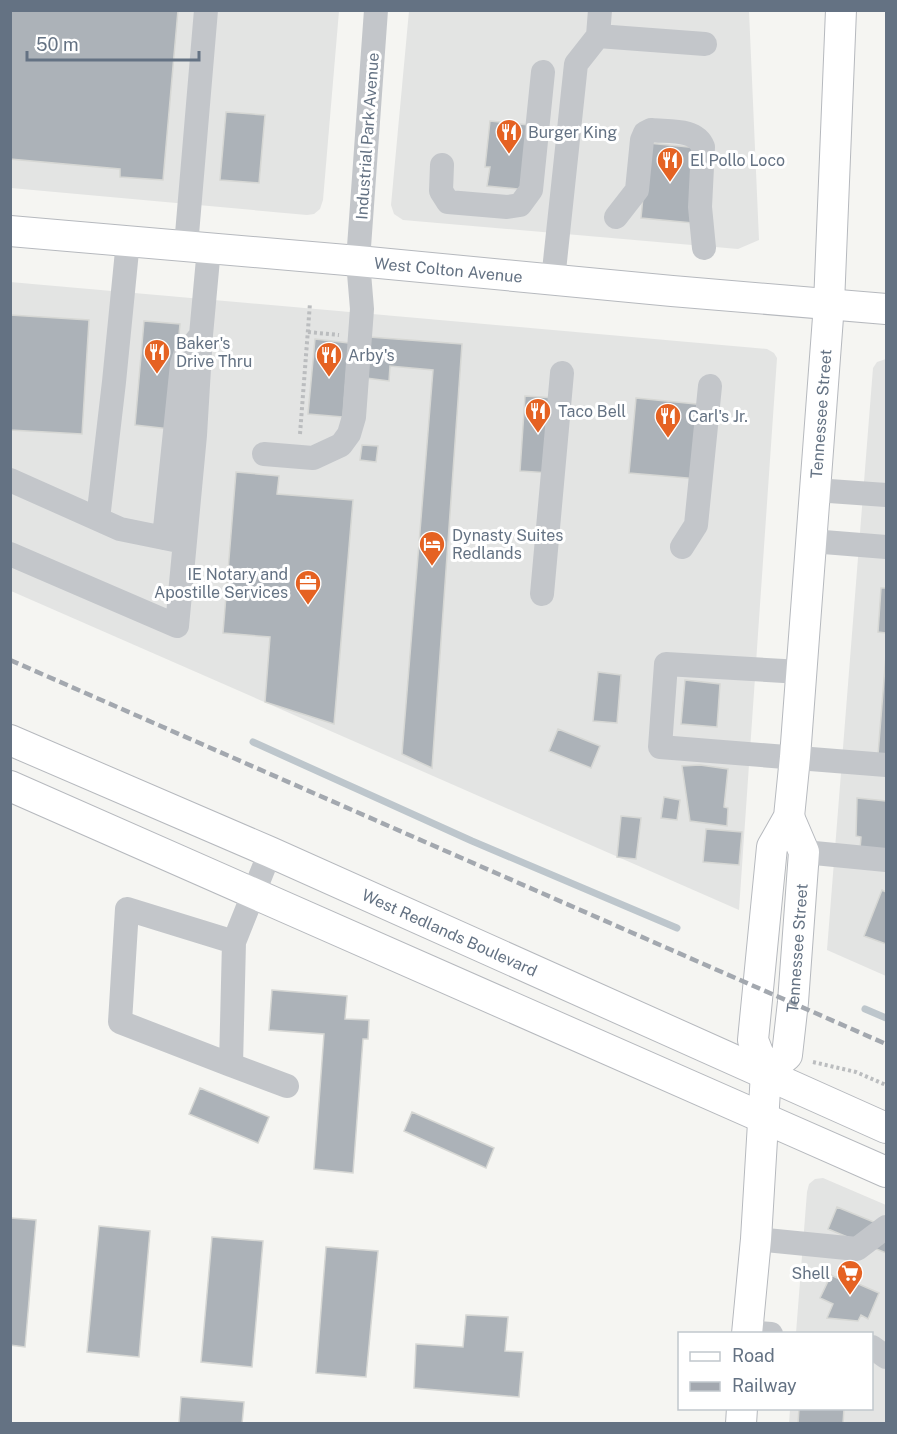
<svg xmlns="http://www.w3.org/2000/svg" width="897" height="1434" viewBox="0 0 897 1434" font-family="'Public Sans',sans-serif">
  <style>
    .built { fill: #e3e4e3 }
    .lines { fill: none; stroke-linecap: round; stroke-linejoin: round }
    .stream { stroke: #bdc6cc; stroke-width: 7 }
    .building { fill: #acb2b8; stroke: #d6d7d4; stroke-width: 1.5 }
    .major-casing { stroke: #b6b9be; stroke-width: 32 }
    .path { stroke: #bbbdbf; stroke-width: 4; stroke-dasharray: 3 3; stroke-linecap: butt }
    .minor { stroke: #c3c6ca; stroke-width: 24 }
    .major { stroke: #fff; stroke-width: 30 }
    .rail { stroke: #a3a8af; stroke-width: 4.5; stroke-dasharray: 9 4.5; stroke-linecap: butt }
    .labels { text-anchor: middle; stroke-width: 6; stroke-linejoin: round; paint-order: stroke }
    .poi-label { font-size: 16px; fill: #647283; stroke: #fff; text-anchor: start }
    .street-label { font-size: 16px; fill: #647283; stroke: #fff }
  </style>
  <rect width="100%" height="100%" fill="#f5f5f2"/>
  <path class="built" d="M10,11H339L323,200L320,209L314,214L307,215L11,188Z
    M409,11H749L759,240L738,249L403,220L394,214L391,205Z
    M10,282L767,349L774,353L777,358L739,910L11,591Z
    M886,359V976L827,950L873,368L877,362Z
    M823,1178L886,1205V1423L789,1424L790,1409L872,1408V1334L796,1333L807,1192L809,1184L815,1179Z"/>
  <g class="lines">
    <path class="stream" d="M253,742L472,841L677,928
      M865,1009L886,1018"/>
  </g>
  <path class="building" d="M10,10H178L163,180L120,177V169L10,159Z
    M226,112L265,115L259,183L220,180Z
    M490,121L529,125L528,190L487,186L490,167H485Z
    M648,143L699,148L693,223L641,218Z
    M10,315L89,320L82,434L10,430Z
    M144,321L180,324L170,429L135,425Z
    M369,337L462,344L432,768L402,754L433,370L390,366L389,381L366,378Z
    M315,339L349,343L343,417L308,414Z
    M525,396L555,398L550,473L520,471Z
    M636,398L706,405L699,479L629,473Z
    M362,445L378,446L376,462L360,460Z
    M236,472L279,476L277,494L353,500L334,724L265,702L270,637L223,633Z
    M881,588H886V633L878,632Z
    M886,654V756L878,755Z
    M598,672L621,675L617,723L593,721Z
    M685,680L720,684L717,727L681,724Z
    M558,729L600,746L591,768L549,751Z
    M700,765L728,769L724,807L728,808L727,826L690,821L682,766Z
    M664,797L680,800L677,820L661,818Z
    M857,798L886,801V851L860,849L861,837L856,836Z
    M621,816L641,818L636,859L617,857Z
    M706,829L742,832L739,865L703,862Z
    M882,890L886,892V944L864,936Z
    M272,990L347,996L345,1019L369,1020L368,1039H363L353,1173L314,1169L324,1034L269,1030Z
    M200,1088L269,1117L258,1143L189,1114Z
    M412,1112L494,1148L486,1168L404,1131Z
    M837,1207L886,1227V1253L828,1229Z
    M10,1218L36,1220L25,1347L10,1345Z
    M99,1226L150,1231L139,1357L87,1352Z
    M212,1237L263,1241L252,1367L201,1362Z
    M326,1247L378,1251L366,1377L316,1373Z
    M831,1275L837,1278L838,1275L879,1293L868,1319L861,1315L858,1321L827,1318L833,1304L820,1298Z
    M466,1315L508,1317L505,1351L523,1352L519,1397L414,1388L416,1344L463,1347Z
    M181,1397L244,1402L242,1424H179Z
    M799,1408H844L843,1424H798Z"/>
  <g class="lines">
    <g class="major-casing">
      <g id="major">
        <path id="s1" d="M10,231L358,261L672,291L886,309"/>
        <path id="s2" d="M10,740L270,852L886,1128"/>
        <path d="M10,786L886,1172"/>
        <path id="s3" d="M766,1073L787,1055L793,1002L804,852L789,817"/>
        <path id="s4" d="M747,1334L756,1239L766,1073L753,1040L772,847L789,817L795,757L829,304L841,10"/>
        <path d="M741,1424L742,1408"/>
      </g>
    </g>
    <path class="path" d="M308,332L339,335
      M300,434L310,303
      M813,1062L856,1072L886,1085"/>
    <path class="minor" d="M598,36L600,10
      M442,165L441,191L448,202L507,207L520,205L531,190L543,72
      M616,217L637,190L642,140L645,133L651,130C668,132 696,128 703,147L700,207L704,248
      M186,246L206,10
      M553,280L576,64L598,36L705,44
      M264,454L313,458L341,445L349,434L354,417L362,309L358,261L376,10
      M10,480L120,529L179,541
      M815,490L886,495
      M98,519L114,382L128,241
      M164,538L182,364L185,355L201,335
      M811,541L886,547
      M682,547L696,525L710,386
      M10,554L177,626L195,435L201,335L209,248
      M542,594L562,373
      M801,672L666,664L660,747L886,765
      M270,852L234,942L231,1065L287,1086
      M804,852L886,860
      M231,1065L120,1022L127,909L234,942
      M756,1239L857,1249L886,1227
      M748,1332L771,1334
      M872,1347L886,1357"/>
    <use href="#major" class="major"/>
    <path class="rail" d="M10,660L886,1044"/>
  </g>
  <defs>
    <g id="restaurant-pin" transform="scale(1.35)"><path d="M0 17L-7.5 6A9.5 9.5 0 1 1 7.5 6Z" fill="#e56222" stroke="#fff"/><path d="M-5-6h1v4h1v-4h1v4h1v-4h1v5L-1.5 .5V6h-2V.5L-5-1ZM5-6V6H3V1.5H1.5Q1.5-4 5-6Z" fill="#fff"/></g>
    <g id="hotel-pin" transform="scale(1.35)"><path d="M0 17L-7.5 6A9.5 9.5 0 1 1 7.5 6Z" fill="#e56222" stroke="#fff"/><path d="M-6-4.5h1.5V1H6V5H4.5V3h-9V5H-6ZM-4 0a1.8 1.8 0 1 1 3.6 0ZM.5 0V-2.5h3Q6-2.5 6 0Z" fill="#fff"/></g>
    <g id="office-pin" transform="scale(1.35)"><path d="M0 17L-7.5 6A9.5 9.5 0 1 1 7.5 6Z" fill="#e56222" stroke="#fff"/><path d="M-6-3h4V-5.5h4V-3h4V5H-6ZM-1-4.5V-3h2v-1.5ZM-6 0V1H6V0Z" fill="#fff"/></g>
    <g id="supermarket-pin" transform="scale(1.35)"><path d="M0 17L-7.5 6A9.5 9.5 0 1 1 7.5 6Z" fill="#e56222" stroke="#fff"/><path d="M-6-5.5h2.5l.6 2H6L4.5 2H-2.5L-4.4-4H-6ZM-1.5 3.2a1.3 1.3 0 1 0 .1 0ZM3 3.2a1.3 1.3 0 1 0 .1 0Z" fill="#fff"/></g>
  </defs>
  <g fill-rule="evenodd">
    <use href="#restaurant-pin" x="509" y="132"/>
    <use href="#restaurant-pin" x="670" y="160"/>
    <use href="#restaurant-pin" x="157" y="352"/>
    <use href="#restaurant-pin" x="329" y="355"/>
    <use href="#restaurant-pin" x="538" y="411"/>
    <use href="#restaurant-pin" x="668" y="416"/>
    <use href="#hotel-pin" x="432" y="544"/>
    <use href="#office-pin" x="308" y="583"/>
    <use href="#supermarket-pin" x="850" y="1273"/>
  </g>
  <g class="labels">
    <g class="poi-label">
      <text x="528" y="138">Burger King</text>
      <text x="690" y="166">El Pollo Loco</text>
      <text x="176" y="349">Baker's<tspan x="176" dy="18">Drive Thru</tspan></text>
      <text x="348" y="361">Arby's</text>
      <text x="558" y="417">Taco Bell</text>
      <text x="688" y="422">Carl's Jr.</text>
      <text x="452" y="541">Dynasty Suites<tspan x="452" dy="18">Redlands</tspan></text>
      <text x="288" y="580" text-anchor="end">IE Notary and<tspan x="288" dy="18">Apostille Services</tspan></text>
      <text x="830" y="1279" text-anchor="end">Shell</text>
    </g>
    <g class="street-label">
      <text transform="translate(367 136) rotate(-86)" y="6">Industrial Park Avenue</text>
      <text dy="6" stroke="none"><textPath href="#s1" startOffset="440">West Colton Avenue</textPath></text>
      <text dy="6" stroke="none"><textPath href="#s4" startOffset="930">Tennessee Street</textPath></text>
      <text dy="6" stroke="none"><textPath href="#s2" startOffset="480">West Redlands Boulevard</textPath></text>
      <text dy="6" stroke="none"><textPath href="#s3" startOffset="135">Tennessee Street</textPath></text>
    </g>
  </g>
  <rect width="897" height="1434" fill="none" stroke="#647283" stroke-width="24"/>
  <rect x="678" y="1332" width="195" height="78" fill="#ffffff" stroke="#c1c7cd" stroke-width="1.5"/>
  <rect x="690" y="1352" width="30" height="9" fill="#ffffff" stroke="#c1c7cd" stroke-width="1.5"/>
  <text x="732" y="1362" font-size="18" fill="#647283">Road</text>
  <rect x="690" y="1382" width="30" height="9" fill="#a3a8af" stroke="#c1c7cd" stroke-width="1.5"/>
  <text x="732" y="1392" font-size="18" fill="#647283">Railway</text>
  <path d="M27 51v9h172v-9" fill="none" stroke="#647283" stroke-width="3"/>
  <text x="36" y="51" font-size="18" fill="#647283" stroke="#ffffff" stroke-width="4.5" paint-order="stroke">50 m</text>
</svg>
